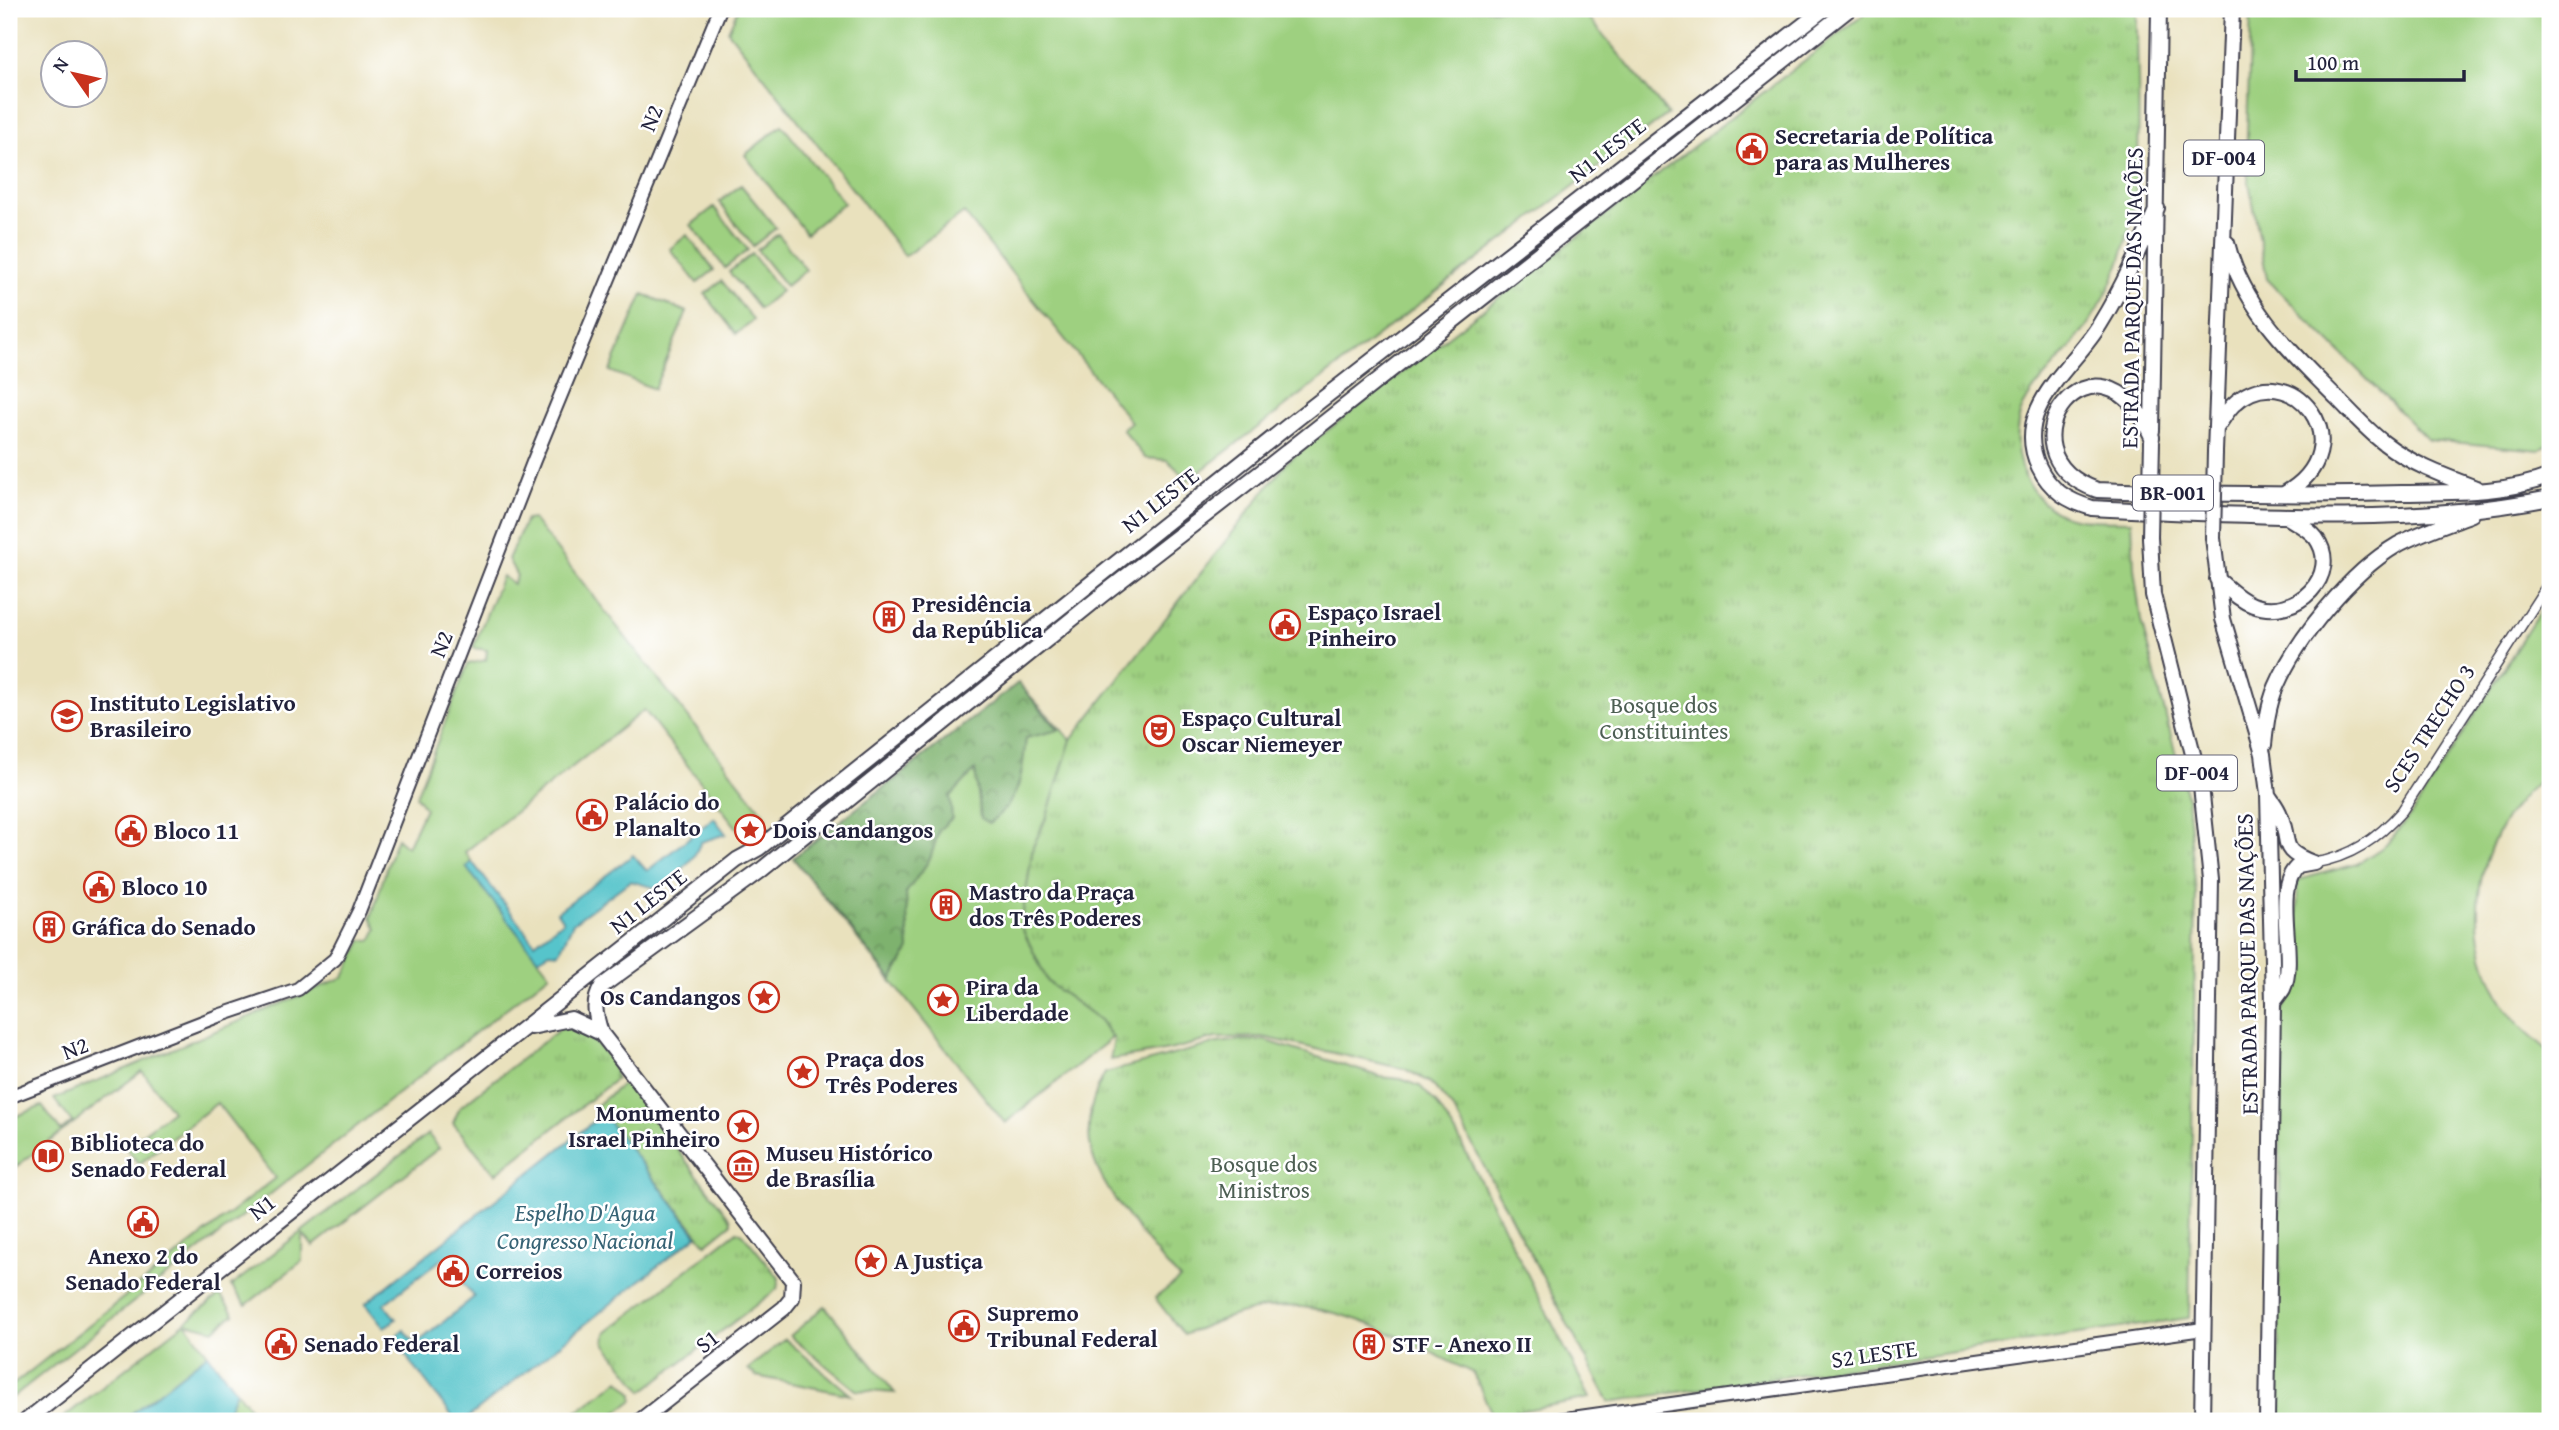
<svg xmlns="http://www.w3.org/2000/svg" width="2559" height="1430" viewBox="0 0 2559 1430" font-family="'Gentium Book Plus',serif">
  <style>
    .grass { fill: #9ed080; stroke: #60795e; stroke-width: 2 }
    .forest { fill: url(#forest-crowns); stroke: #506a54; stroke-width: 2 }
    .park { fill: url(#park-tufts); stroke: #60795e; stroke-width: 2 }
    .water { fill: #56c4cb; stroke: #3c7383; stroke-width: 2 }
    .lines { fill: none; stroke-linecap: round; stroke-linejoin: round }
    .minor-casing { stroke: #403f4e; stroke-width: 12 }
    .secondary-casing { stroke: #403f4e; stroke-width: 16 }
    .trunk-casing { stroke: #403f4e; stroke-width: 18 }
    .minor { stroke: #fff; stroke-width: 9 }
    .secondary { stroke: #fff; stroke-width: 12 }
    .trunk { stroke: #fff; stroke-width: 14 }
    .trunk-bridge-casing { stroke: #403f4e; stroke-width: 18; stroke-linecap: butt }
    .trunk-bridge { stroke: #fff; stroke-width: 14 }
    .labels { text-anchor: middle; stroke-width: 5; stroke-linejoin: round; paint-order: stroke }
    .shield { fill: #fff; stroke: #646476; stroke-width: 2 }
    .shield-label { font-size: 21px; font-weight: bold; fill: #22223b }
    .street-label { font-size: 23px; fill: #22223b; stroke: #fff }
    .poi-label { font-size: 23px; font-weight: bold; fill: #22223b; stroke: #fff; text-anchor: start }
    .park-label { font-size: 23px; fill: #4d5f53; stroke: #fff }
    .water-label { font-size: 24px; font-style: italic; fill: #376375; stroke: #fff }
  </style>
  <defs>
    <pattern id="forest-crowns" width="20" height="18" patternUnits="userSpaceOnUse" patternTransform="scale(1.75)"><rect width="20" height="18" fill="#7eb26e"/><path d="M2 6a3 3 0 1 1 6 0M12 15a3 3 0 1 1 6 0" fill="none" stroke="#67905c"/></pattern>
    <pattern id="park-tufts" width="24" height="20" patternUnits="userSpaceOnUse" patternTransform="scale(1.75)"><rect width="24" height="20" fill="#9ed080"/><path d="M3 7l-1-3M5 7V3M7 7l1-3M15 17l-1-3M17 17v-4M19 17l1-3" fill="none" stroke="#88b270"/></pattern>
  </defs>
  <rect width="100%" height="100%" fill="#fff"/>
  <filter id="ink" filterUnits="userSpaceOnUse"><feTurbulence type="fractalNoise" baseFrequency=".0143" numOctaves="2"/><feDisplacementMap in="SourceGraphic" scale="14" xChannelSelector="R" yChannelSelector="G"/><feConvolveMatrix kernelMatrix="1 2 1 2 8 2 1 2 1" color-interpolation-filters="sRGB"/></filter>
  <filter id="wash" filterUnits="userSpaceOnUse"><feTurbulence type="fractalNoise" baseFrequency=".00686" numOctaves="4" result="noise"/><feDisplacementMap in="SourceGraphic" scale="28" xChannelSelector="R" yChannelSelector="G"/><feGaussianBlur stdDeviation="1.57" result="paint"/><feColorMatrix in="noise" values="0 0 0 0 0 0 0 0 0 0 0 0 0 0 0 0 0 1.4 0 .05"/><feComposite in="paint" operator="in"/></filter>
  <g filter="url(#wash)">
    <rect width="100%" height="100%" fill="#e9e1bd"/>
    <path class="grass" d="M738,9H1582L1668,114L1189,480L1167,460L1145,458L1122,429L1131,422L964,213L905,256L728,31Z
      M2251,9H2550V443L2540,450L2428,440L2267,279L2246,166Z
      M782,125L844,203L806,233L745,155Z
      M741,185L776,228L753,246L719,202Z
      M714,207L748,250L725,268L691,225Z
      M778,234L806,270L786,286L757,250Z
      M687,235L714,270L697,283L670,249Z
      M752,254L781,291L759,309L729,272Z
      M722,281L753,320L736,334L705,294Z
      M643,294L687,312L654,389L610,371Z
      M533,519L767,818L744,837L644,710L465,852L472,862L466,867L550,974L9,1400V1388L275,1178L217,1103L139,1164L125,1147L172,1111L142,1071L9,1172V1119L42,1106L61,1131L72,1122L54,1099L344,977L362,940L371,941L377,929L371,917C381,890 386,865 397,838L407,847L425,808L416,796L468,664L486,660L487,650L473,648L502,576L513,584L517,576L508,559L526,520Z
      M2550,595V772C2478,824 2456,924 2502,1002C2514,1022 2532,1037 2550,1052V1421H2278L2281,1013L2295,986L2298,880L2357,864L2386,845L2414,811Z
      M1018,683L1071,740L1047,816L1033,847L1021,926L1048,982L1100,1020L1112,1038L1005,1123L793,858Z
      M428,1134L439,1148L313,1246L302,1233V1261L246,1305L231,1286Z
      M220,1295L234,1314L214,1330L186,1323L208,1354L122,1421H59Z
      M825,1306L895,1393L856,1390L790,1336Z
      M785,1339L851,1395L756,1376L748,1369Z
      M619,1380L633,1394V1400L605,1421H565Z
      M236,1391L260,1421H223Z"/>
    <path class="forest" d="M1018,683L1059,730L1026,738C1022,774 1022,799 989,823L981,818L975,770L950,797L952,818L939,830L930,859L906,893L909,949L892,980L793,858Z"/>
    <path class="park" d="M1871,9H2137C2136,92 2148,183 2120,262C2109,293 2090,324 2069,349C2056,365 2039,380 2028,398C2001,438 2024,509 2074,518C2092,522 2114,520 2132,521L2134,568L2141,621L2187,797L2196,894L2189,1318L1609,1402L1454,1110L1431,1083L1405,1069L1263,1037L1216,1038L1169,1050L1110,1060L1114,1039L1100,1020L1048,982L1021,926L1033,847L1047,816L1071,740L1288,461Z
      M565,1025C586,1029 615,1057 616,1079L495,1174L453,1123L460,1107Z
      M1241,1040H1264L1381,1077L1401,1079L1420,1086L1436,1103L1457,1135L1590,1398L1493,1416L1473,1373C1412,1344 1340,1300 1271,1307C1240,1311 1212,1323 1184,1335L1155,1298L1180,1279C1163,1263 1149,1244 1134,1225C1095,1175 1071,1135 1105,1073L1217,1043Z
      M623,1084L630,1087L731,1220V1224L706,1244L596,1106Z
      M737,1231L743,1234L779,1278L777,1289L643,1391L605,1343L606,1333Z"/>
    <path class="water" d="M714,818L726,834L701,842L694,856L674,879L656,888L630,881L573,923L559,953L550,952L538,959L466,867L472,862L535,943L563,921L557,912L633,855L647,871Z
      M603,1114L697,1235L464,1421H456L393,1339L404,1330L416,1344L474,1297L443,1258L384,1304L396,1319L384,1328L365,1304Z
      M208,1354L236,1391L223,1421H122Z"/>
  </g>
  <g filter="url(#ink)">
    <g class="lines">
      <g class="minor-casing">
        <path id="minor" d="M2314,863C2351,857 2377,839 2402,811L2550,581"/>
      </g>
      <g class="secondary-casing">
        <path id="secondary" d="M9,1097L218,1016L298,989L335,959L359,911L534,460L720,9
          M1551,1421L2203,1329"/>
      </g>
      <g class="trunk-casing">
        <path id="trunk" d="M2157,208C2140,248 2123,287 2100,324C2073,369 2011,408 2039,467C2050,490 2068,501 2092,508C2241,515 2403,527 2550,498
          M2227,243C2243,308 2291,352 2337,398C2352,413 2367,430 2384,443C2411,464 2444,476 2476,488
          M2217,427C2222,420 2227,411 2233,405C2289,351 2368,446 2284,494
          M2152,431L2159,9
          M2152,437C2098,313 1990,452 2097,490C2199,494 2300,496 2402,493C2449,492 2506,494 2550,476
          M2215,452L2232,9
          M2150,537L2153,595L2201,786L2211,880L2202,1421
          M2213,538L2223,619L2263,754L2268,794L2273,1003L2267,1421
          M2217,579C2229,589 2239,600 2253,605C2297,621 2342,574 2316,538C2309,529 2298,524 2289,518
          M2264,745C2266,726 2268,706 2276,687C2297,638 2351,572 2397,545C2421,532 2447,524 2472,514
          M2268,795C2272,801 2278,808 2280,815C2292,844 2277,849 2313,863
          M2273,1003C2276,998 2280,994 2283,989C2298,958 2271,888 2298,866L2314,863
          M531,1027L571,1019L601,1033L793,1281L792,1298L784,1308L640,1421
          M601,1033C595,1014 592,1003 602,986L760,871L1102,595L1269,466L1849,9
          M26,1421L737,860L759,848L1298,418L1824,9"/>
      </g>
      <use href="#minor" class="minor"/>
      <use href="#secondary" class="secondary"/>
      <use href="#trunk" class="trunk"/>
      <g class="trunk-bridge-casing">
        <path id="trunk-bridge" d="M2150,537L2152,441
          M2213,538L2215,452"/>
      </g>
      <use href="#trunk-bridge" class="trunk-bridge"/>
    </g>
  </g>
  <defs>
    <g id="civic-ring" transform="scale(1.575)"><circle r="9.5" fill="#fff" stroke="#c8321e" stroke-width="1.5"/><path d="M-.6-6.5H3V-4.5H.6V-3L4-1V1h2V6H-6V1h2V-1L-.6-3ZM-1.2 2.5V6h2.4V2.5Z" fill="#c8321e"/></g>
    <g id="building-ring" transform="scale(1.575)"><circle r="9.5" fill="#fff" stroke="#c8321e" stroke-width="1.5"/><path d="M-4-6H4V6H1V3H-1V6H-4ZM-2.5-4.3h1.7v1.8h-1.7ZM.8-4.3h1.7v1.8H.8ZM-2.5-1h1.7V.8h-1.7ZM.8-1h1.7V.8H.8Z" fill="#c8321e"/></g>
    <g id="university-ring" transform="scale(1.575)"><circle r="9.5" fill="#fff" stroke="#c8321e" stroke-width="1.5"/><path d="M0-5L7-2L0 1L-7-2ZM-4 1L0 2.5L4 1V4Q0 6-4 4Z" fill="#c8321e"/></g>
    <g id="theatre-ring" transform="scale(1.575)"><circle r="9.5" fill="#fff" stroke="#c8321e" stroke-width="1.5"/><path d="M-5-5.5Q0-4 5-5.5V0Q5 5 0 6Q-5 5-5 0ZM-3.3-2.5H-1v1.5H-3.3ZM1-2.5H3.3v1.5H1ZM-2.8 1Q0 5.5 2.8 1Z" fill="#c8321e"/></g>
    <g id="sight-ring" transform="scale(1.575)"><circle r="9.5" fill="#fff" stroke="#c8321e" stroke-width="1.5"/><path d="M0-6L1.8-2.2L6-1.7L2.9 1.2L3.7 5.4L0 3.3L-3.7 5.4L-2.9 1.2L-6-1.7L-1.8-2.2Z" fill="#c8321e"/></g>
    <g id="library-ring" transform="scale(1.575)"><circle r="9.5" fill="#fff" stroke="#c8321e" stroke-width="1.5"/><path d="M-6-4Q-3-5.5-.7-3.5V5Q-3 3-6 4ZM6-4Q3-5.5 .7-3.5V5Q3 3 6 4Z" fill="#c8321e"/></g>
    <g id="museum-ring" transform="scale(1.575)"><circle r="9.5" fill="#fff" stroke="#c8321e" stroke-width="1.5"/><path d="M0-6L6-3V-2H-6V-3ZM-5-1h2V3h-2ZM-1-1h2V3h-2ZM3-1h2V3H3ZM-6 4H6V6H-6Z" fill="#c8321e"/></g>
  </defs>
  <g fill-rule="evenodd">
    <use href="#civic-ring" x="1752" y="149"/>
    <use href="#building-ring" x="889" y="617"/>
    <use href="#civic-ring" x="1285" y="625"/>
    <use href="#university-ring" x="67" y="716"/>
    <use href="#theatre-ring" x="1159" y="731"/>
    <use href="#civic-ring" x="592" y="815"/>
    <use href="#sight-ring" x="750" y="830"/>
    <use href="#civic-ring" x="131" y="831"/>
    <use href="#civic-ring" x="99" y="887"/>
    <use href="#building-ring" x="946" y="905"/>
    <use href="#building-ring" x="49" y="927"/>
    <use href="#sight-ring" x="764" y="997"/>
    <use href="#sight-ring" x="943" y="1000"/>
    <use href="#sight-ring" x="803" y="1072"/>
    <use href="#sight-ring" x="743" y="1126"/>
    <use href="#library-ring" x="48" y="1156"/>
    <use href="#museum-ring" x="743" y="1166"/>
    <use href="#civic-ring" x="143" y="1222"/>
    <use href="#sight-ring" x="871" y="1261"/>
    <use href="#civic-ring" x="453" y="1271"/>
    <use href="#civic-ring" x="964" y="1326"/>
    <use href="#civic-ring" x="281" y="1344"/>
    <use href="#building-ring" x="1369" y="1344"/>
  </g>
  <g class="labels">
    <g class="shield">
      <rect x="2184" y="140.5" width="80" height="35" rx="5"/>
      <rect x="2133" y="475.5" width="80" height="35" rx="5"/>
      <rect x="2157" y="755.5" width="80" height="35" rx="5"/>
    </g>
    <g class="shield-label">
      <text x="2224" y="165">DF-004</text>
      <text x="2173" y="500">BR-001</text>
      <text x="2197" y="780">DF-004</text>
    </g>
    <g class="street-label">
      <text transform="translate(651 118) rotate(-68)" y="8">N2</text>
      <text transform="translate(1607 150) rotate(-38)" y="8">N1 LESTE</text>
      <text transform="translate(2132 298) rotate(-89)" y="8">ESTRADA PARQUE DAS NAÇÕES</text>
      <text transform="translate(1160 500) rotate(-38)" y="8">N1 LESTE</text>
      <text transform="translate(441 644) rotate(-68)" y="8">N2</text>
      <text transform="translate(2429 728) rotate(-57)" y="8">SCES TRECHO 3</text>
      <text transform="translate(648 901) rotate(-38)" y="8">N1 LESTE</text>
      <text transform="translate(2247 964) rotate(-91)" y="8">ESTRADA PARQUE DAS NAÇÕES</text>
      <text transform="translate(75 1048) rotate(-21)" y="8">N2</text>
      <text transform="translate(262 1207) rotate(-38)" y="8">N1</text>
      <text transform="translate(707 1341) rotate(-38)" y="8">S1</text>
      <text transform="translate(1874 1354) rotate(-8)" y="8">S2 LESTE</text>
    </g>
    <g class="poi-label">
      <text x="1775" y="144">Secretaria de Política<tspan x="1775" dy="26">para as Mulheres</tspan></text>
      <text x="912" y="612">Presidência<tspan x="912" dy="26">da República</tspan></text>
      <text x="1308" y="620">Espaço Israel<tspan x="1308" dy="26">Pinheiro</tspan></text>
      <text x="90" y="711">Instituto Legislativo<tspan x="90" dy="26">Brasileiro</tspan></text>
      <text x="1182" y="726">Espaço Cultural<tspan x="1182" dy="26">Oscar Niemeyer</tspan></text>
      <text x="615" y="810">Palácio do<tspan x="615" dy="26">Planalto</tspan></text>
      <text x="773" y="838">Dois Candangos</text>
      <text x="154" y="839">Bloco 11</text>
      <text x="122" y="895">Bloco 10</text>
      <text x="969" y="900">Mastro da Praça<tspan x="969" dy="26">dos Três Poderes</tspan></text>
      <text x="72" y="935">Gráfica do Senado</text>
      <text x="966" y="995">Pira da<tspan x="966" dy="26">Liberdade</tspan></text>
      <text x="741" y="1005" text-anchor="end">Os Candangos</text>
      <text x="826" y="1067">Praça dos<tspan x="826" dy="26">Três Poderes</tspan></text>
      <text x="720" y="1121" text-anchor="end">Monumento<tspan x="720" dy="26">Israel Pinheiro</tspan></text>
      <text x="71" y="1151">Biblioteca do<tspan x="71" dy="26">Senado Federal</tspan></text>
      <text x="766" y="1161">Museu Histórico<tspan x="766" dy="26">de Brasília</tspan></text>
      <text x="143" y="1264" text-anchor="middle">Anexo 2 do<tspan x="143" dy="26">Senado Federal</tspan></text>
      <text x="894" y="1269">A Justiça</text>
      <text x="476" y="1279">Correios</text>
      <text x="987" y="1321">Supremo<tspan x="987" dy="26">Tribunal Federal</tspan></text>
      <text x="304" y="1352">Senado Federal</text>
      <text x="1392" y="1352">STF - Anexo II</text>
    </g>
    <g class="park-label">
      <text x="1664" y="713">Bosque dos<tspan x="1664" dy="26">Constituintes</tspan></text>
      <text x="1264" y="1172">Bosque dos<tspan x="1264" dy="26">Ministros</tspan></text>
    </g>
    <g class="water-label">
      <text x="585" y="1221">Espelho D'Agua<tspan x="585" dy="28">Congresso Nacional</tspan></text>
    </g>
  </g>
  <rect width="2559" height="1430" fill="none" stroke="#fff" stroke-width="35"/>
  <g transform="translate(74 74) rotate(304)"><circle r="33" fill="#ffffff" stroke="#a7a7b1" stroke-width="2"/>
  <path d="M0-5L12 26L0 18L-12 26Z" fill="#c8321e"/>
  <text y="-10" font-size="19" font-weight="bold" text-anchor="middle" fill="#22223b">N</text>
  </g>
  <path d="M2296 70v10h168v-10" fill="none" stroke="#22223b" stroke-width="3.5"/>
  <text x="2307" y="70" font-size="21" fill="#22223b" stroke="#ffffff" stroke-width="5" paint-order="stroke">100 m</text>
</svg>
